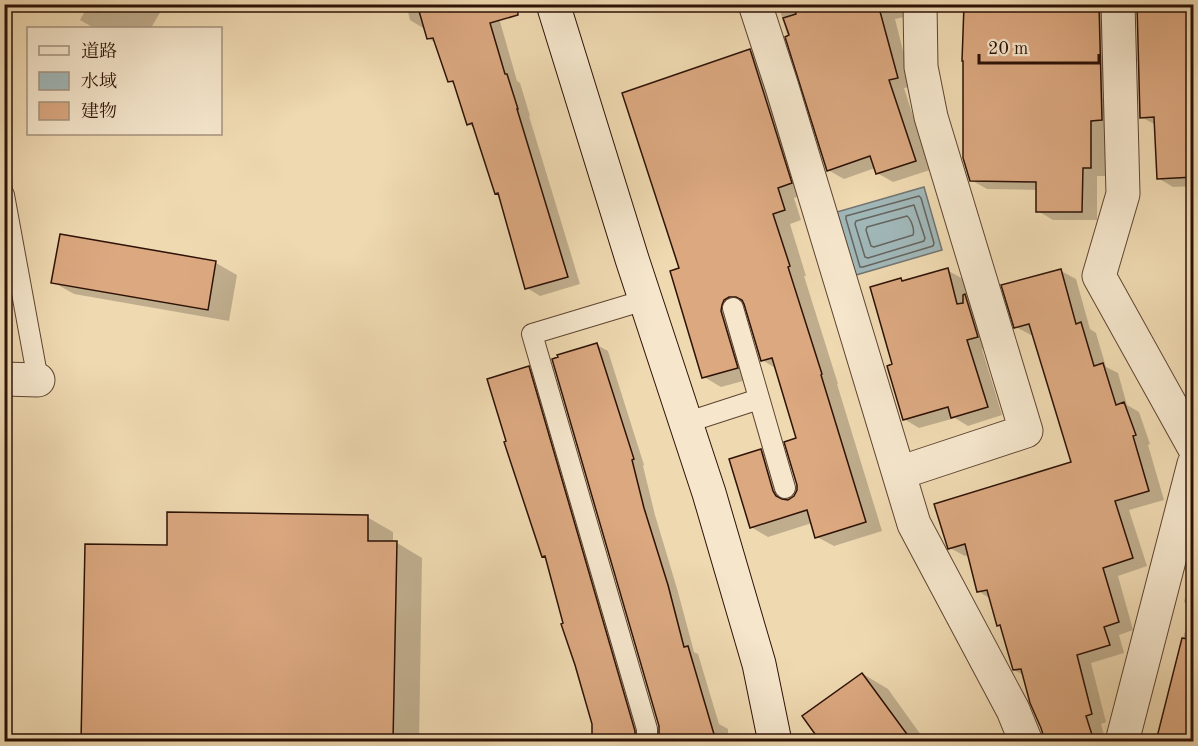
<svg xmlns="http://www.w3.org/2000/svg" width="1198" height="746" viewBox="0 0 1198 746" font-family="'Old Standard TT','Noto Serif JP',serif">
  <style>
    .water { fill: #a0b7b8; stroke: #727571; stroke-width: 1.5 }
    .shadow { fill: #0003 }
    .lines { fill: none; stroke-linecap: round; stroke-linejoin: round }
    .shore { stroke: #66645f; stroke-width: 1.5 }
    .building { fill: #dba880; stroke: #2d1206; stroke-width: 1.5 }
    .lane-casing { stroke: #5e4431; stroke-width: 22 }
    .street-casing { stroke: #5e4431; stroke-width: 35 }
    .secondary-casing { stroke: #2d1206; stroke-width: 35 }
    .lane { stroke: #f5e6cc; stroke-width: 20 }
    .street { stroke: #f5e6cc; stroke-width: 33 }
    .secondary { stroke: #f5e6cc; stroke-width: 33 }
  </style>
  <rect width="100%" height="100%" fill="#efd9b1"/>
  <filter id="stains"><feTurbulence type="fractalNoise" baseFrequency=".00333" numOctaves="4"/><feColorMatrix values="0 0 0 0 .2 0 0 0 0 .09 0 0 0 0 .02 0 0 0 .5 -.17"/></filter>
  <radialGradient id="worn" r=".72"><stop offset=".6" stop-color="#630" stop-opacity="0"/><stop offset="1" stop-color="#630" stop-opacity=".3"/></radialGradient>
  <path class="water" d="M924,187L942,250L856,275L837,212Z"/>
  <path class="shadow" d="M89,4H165L151,28H94L80,20Z
    M406,4H495L517,81L520,83L530,116H529L580,284L540,296L527,288L501,196L496,193L475,128L468,124L456,85L449,81L437,44L428,38L425,27L423,28L410,20Z
    M778,4H911L913,15L895,19L909,75V87L904,88L930,170L893,182L877,173L875,168L844,179L828,170Z
    M965,4H1116L1106,176H1097V220H1053L1038,211V190L987,189L971,180L964,60Z
    M1194,4V186L1173,187L1158,178L1156,125L1141,117Z
    M750,51L767,60L808,193L794,198L801,220L790,224L806,276H804L838,384H837L882,531L834,546L817,537L812,523L768,537L751,527L761,450L778,460L790,500L798,492V439L777,369L762,360L747,306L742,309L754,378L721,387L704,377L681,269Z
    M4,176L13,182L7,345H4Z
    M61,236L216,263L237,275L229,321L74,294L53,282Z
    M947,270L963,279L968,298L980,305L993,346L982,349L1002,415L968,426L955,418L919,428L904,419L894,365L900,279L905,282Z
    M1061,271L1076,279L1090,329L1096,333L1106,367L1118,373L1127,405L1139,412L1150,444L1148,445L1164,500L1129,510L1147,566L1118,576L1133,630L1119,635L1124,653L1091,663L1106,722L1101,724L1106,742H1047L1024,675L1014,670L1003,627L999,625L991,599L978,591L969,555L965,556L950,548L1073,463L1034,335H1031L1016,327Z
    M597,345L608,351L644,465L643,466L655,515L678,592L694,652L698,654L719,724L728,729V742H660V725Z
    M529,368L540,374L646,742H594V724L547,558L543,556L507,442Z
    M367,517L393,532V543H397L422,558L419,742H83L87,545L168,547Z
    M1194,562V742H1158L1191,606L1184,602Z
    M863,674L888,689L926,742H822L804,717Z"/>
  <g class="lines">
    <path class="shore" d="M919,196L921,198L934,243L933,246L863,267H860L846,219V216Z
      M914,205L925,238L924,241L868,258L865,257L855,224L856,221Z
      M907,216C911,219 915,230 913,235L874,247L871,246L866,230L867,227Z"/>
  </g>
  <path class="building" d="M417,4H517L518,15L490,23L505,74H507L518,109H517L568,277L525,289L498,193L495,194L472,123L467,125L453,81L448,82L433,38L427,39Z
    M793,4H878L898,78L889,80L916,161L876,174L870,156L827,171L785,37L789,35L783,18L796,14Z
    M1099,4L1102,120L1091,121V168H1083L1082,212H1036V182L970,181L963,158V61H962L964,5Z
    M1137,4H1194V177L1157,179L1154,117L1140,118Z
    M750,49L792,183L778,188L785,210L773,214L790,266L788,267L822,374L821,375L866,522L815,538L807,510L750,528L729,459L761,449L773,491L776,496L782,499L788,500L794,496L797,490V485L784,442L796,438L772,358L761,361L744,304L742,300L736,297H729L724,300L722,305L721,311L738,368L702,378L670,271L679,268L622,93Z
    M60,234L216,261L208,310L51,283Z
    M948,268L957,304L963,303V295L965,294L978,337L967,340L988,407L951,418L948,407L903,420L887,366L892,364L870,287L901,278L902,281Z
    M1061,269L1076,324L1081,322L1094,366L1103,363L1116,405L1124,402L1136,435L1133,436L1149,491L1115,501L1133,558L1103,568L1119,622L1104,627L1110,645L1077,655L1092,714L1086,716L1094,741H1045L1041,728L1030,703L1021,669L1013,670L1000,625L997,626L987,590L977,592L965,544L948,549L934,504L1071,462L1029,324L1014,328L1001,285Z
    M597,343L634,459L632,460L644,508L668,585L684,647L688,646L716,741H659V726L552,359L558,357L557,355Z
    M529,366L635,731V741H592V724L575,665L561,624L563,623L545,556L542,557L504,442L506,441L487,379Z
    M167,512L368,515V541H397L393,741H81L85,544L167,545Z
    M1182,638L1194,640V741H1156Z
    M862,673L912,741H820L802,716Z"/>
  <g class="lines">
    <g class="lane-casing">
      <path id="lane" d="M4,195L38,380
        M645,300L532,334L647,729V742
        M733,308L785,488
        M685,423L759,399"/>
    </g>
    <g class="street-casing">
      <path id="street" d="M755,4L782,87L914,524L1013,710L1026,742
        M1118,4L1123,194L1099,276L1194,447
        M4,379L38,380
        M899,473L1026,431L931,117L921,67L920,4
        M1122,742L1194,464"/>
    </g>
    <g class="secondary-casing">
      <path id="secondary" d="M553,4L632,259L709,493L759,664L775,742"/>
    </g>
    <use href="#lane" class="lane"/>
    <use href="#street" class="street"/>
    <use href="#secondary" class="secondary"/>
  </g>
  <rect width="1198" height="746" fill="none" stroke="#efd9b1" stroke-width="24"/>
  <rect x="6" y="6" width="1186" height="734" fill="none" stroke="#2d1206" stroke-width="3"/>
  <rect x="12" y="12" width="1174" height="722" fill="none" stroke="#2d1206" stroke-width="1.5"/>
  <rect x="27" y="27" width="195" height="108" fill="#f5e6cc" stroke="#a5917d" stroke-width="1.5"/>
  <rect x="39" y="46" width="30" height="9" fill="#f5e6cc" stroke="#a5917d" stroke-width="1.5"/>
  <text x="81" y="57" font-size="18" fill="#2d1206">道路</text>
  <rect x="39" y="72" width="30" height="18" fill="#a0b7b8" stroke="#a5917d" stroke-width="1.5"/>
  <text x="81" y="87" font-size="18" fill="#2d1206">水域</text>
  <rect x="39" y="102" width="30" height="18" fill="#dba880" stroke="#a5917d" stroke-width="1.5"/>
  <text x="81" y="117" font-size="18" fill="#2d1206">建物</text>
  <path d="M979 54v9h120v-9" fill="none" stroke="#2d1206" stroke-width="3"/>
  <text x="988" y="54" font-size="18" fill="#2d1206" stroke="#f5e6cc" stroke-width="4.5" paint-order="stroke">20 m</text>
  <rect width="100%" height="100%" filter="url(#stains)"/>
  <rect width="100%" height="100%" fill="url(#worn)"/>
</svg>
